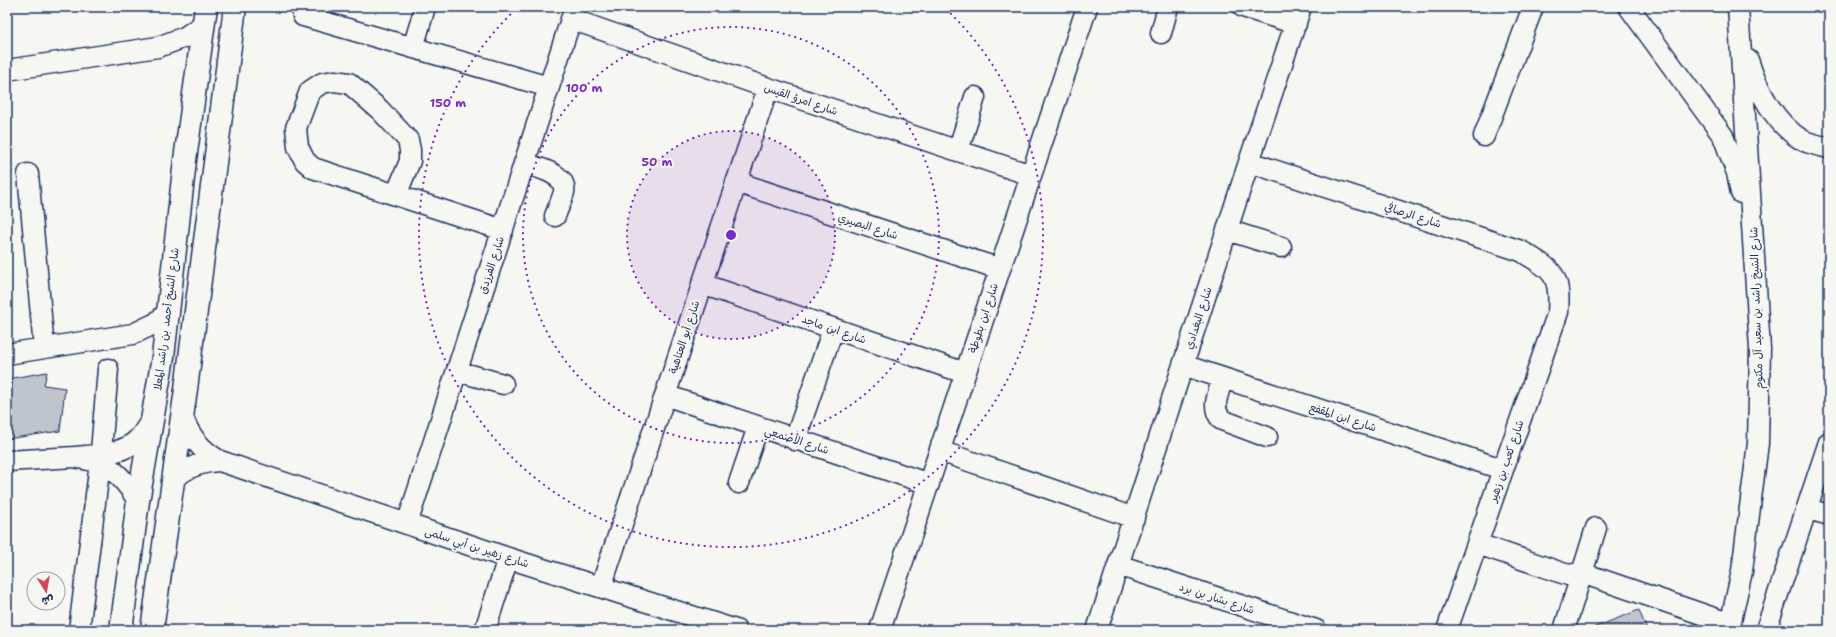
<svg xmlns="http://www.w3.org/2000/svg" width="1836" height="637" viewBox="0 0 1836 637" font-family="'Shantell Sans','Playpen Sans Arabic',sans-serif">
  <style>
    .building { fill: #c0c4cd; stroke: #1b2f5e }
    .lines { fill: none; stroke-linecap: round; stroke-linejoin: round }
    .minor-casing { stroke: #1b2f5e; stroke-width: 23 }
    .major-casing { stroke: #1b2f5e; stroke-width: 25 }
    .minor { stroke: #f6f6f2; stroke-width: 20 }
    .major { stroke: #f6f6f2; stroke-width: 22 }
    .ring { fill: none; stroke: #7b2cbf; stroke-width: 2; stroke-dasharray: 2 4 }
    .labels { text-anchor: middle; stroke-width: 4; stroke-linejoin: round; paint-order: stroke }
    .street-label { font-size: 11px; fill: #1b2f5e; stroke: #f6f6f2 }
    .centre { fill: #7b2cbf; stroke: #f6f6f2; stroke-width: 2 }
    .ring-label { font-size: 12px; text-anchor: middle; font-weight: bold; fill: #7b2cbf; stroke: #f6f6f2; stroke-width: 4; stroke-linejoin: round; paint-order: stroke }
  </style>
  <rect width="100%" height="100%" fill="#f6f6f2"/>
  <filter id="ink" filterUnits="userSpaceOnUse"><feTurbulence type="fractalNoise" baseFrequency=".025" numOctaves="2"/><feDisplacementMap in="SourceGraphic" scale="8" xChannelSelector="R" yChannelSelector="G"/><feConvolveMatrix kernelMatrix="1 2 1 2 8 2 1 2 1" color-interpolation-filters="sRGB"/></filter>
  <g filter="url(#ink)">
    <path class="building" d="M47,372L44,385L65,388L60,431L7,439V379Z
      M1639,610L1647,630H1591L1590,629Z"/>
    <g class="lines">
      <g class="minor-casing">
        <path id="minor" d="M1243,7L1296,24
          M1629,7L1723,136L1737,173L1741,193
          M303,16L549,87
          M571,19L768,88L1031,175
          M1161,33L1168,7
          M413,48L425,7
          M1748,60C1757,89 1775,124 1802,140C1810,144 1821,146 1829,148
          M7,70L158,47L185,37L204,24
          M1484,136L1533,7
          M958,151L975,97
          M1249,162L1521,251C1552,270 1561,273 1558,312L1447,630
          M524,163C537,168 567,173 564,192C562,200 558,208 555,216
          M28,174L44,348
          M736,182L1000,269
          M396,195L410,161V150L408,140L380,110L349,83L334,81L322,83L310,91L296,128L298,147L305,161L313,168L503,230
          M1227,230L1281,247
          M702,284L965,373
          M7,354L133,334L156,323L168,312
          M1183,365L1502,469
          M457,371L503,384
          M1223,378C1219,392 1210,408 1222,420L1267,437
          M665,395L929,484
          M182,414C188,435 200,450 220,461L508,558L736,630
          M795,440L833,329
          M940,451L1134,518
          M7,461L75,457
          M173,479C188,467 201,462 220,461
          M739,483L758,427
          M138,501C129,486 117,470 100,463C92,460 83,459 75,457C94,455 122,455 137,440C143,435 147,426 152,420
          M1808,509L1829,515
          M407,524L575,7
          M1478,544L1568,575L1582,573L1596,528
          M1118,565L1316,630
          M601,587L768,88
          M79,630L100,463L108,369
          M485,630L508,558
          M880,630L1087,7
          M1097,630L1249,162L1301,7
          M1564,630L1582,573L1731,624
          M1729,630L1742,571L1758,443L1760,349L1738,7
          M1766,630L1829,442"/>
      </g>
      <g class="major-casing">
        <path id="major" d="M121,630L138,501L163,357L185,160L206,7
          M152,630L186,389L235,7"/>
      </g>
      <use href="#minor" class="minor"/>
      <use href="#major" class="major"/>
    </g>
  </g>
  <circle cx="731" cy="235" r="104" fill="#7b2cbf" fill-opacity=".12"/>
  <g class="ring">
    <circle cx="731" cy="235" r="104"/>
    <circle cx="731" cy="235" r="208"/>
    <path d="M946 9A312 312 0 1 1 516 9"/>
  </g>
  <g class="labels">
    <g class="street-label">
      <text transform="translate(801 99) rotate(19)" y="4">شارع امرؤ القيس</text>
      <text transform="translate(1413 215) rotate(18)" y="4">شارع الرصافي</text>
      <text transform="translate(868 226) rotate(18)" y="4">شارع البصيري</text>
      <text transform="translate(491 265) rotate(-72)" y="4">شارع الفرزدق</text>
      <text transform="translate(1756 308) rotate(-92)" y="4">شارع الشيخ راشد بن سعيد آل مكتوم</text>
      <text transform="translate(983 318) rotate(-72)" y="4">شارع ابن بطوطة</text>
      <text transform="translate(1198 318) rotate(-72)" y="4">شارع البغدادي</text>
      <text transform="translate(166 319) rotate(-83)" y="4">شارع الشيخ أحمد بن راشد المعلا</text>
      <text transform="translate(834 329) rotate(19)" y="4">شارع ابن ماجد</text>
      <text transform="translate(684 337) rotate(-72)" y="4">شارع أبو العتاهية</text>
      <text transform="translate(1343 417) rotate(18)" y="4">شارع ابن المقفع</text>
      <text transform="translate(797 440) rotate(18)" y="4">شارع الأصمعي</text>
      <text transform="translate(1506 461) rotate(-71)" y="4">شارع كعب بن زهير</text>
      <text transform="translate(477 547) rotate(18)" y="4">شارع زهير بن أبي سلمى</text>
      <text transform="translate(1217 598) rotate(18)" y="4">شارع بشار بن برد</text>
    </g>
  </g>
  <circle cx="731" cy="235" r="6" class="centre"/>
  <g class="ring-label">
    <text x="584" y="92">100 m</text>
    <text x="448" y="107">150 m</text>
    <text x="657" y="166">50 m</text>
  </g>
  <rect width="1836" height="637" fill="none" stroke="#f6f6f2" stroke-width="24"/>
  <rect x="12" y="12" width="1812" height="613" fill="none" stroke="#1b2f5e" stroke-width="1.5" filter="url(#ink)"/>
  <g transform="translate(46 591) rotate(169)"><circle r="19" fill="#f6f6f2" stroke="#9ea6b7"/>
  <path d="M0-3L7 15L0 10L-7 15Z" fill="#d1495b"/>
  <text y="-6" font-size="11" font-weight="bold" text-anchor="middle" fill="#1b2f5e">ش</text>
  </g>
</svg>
